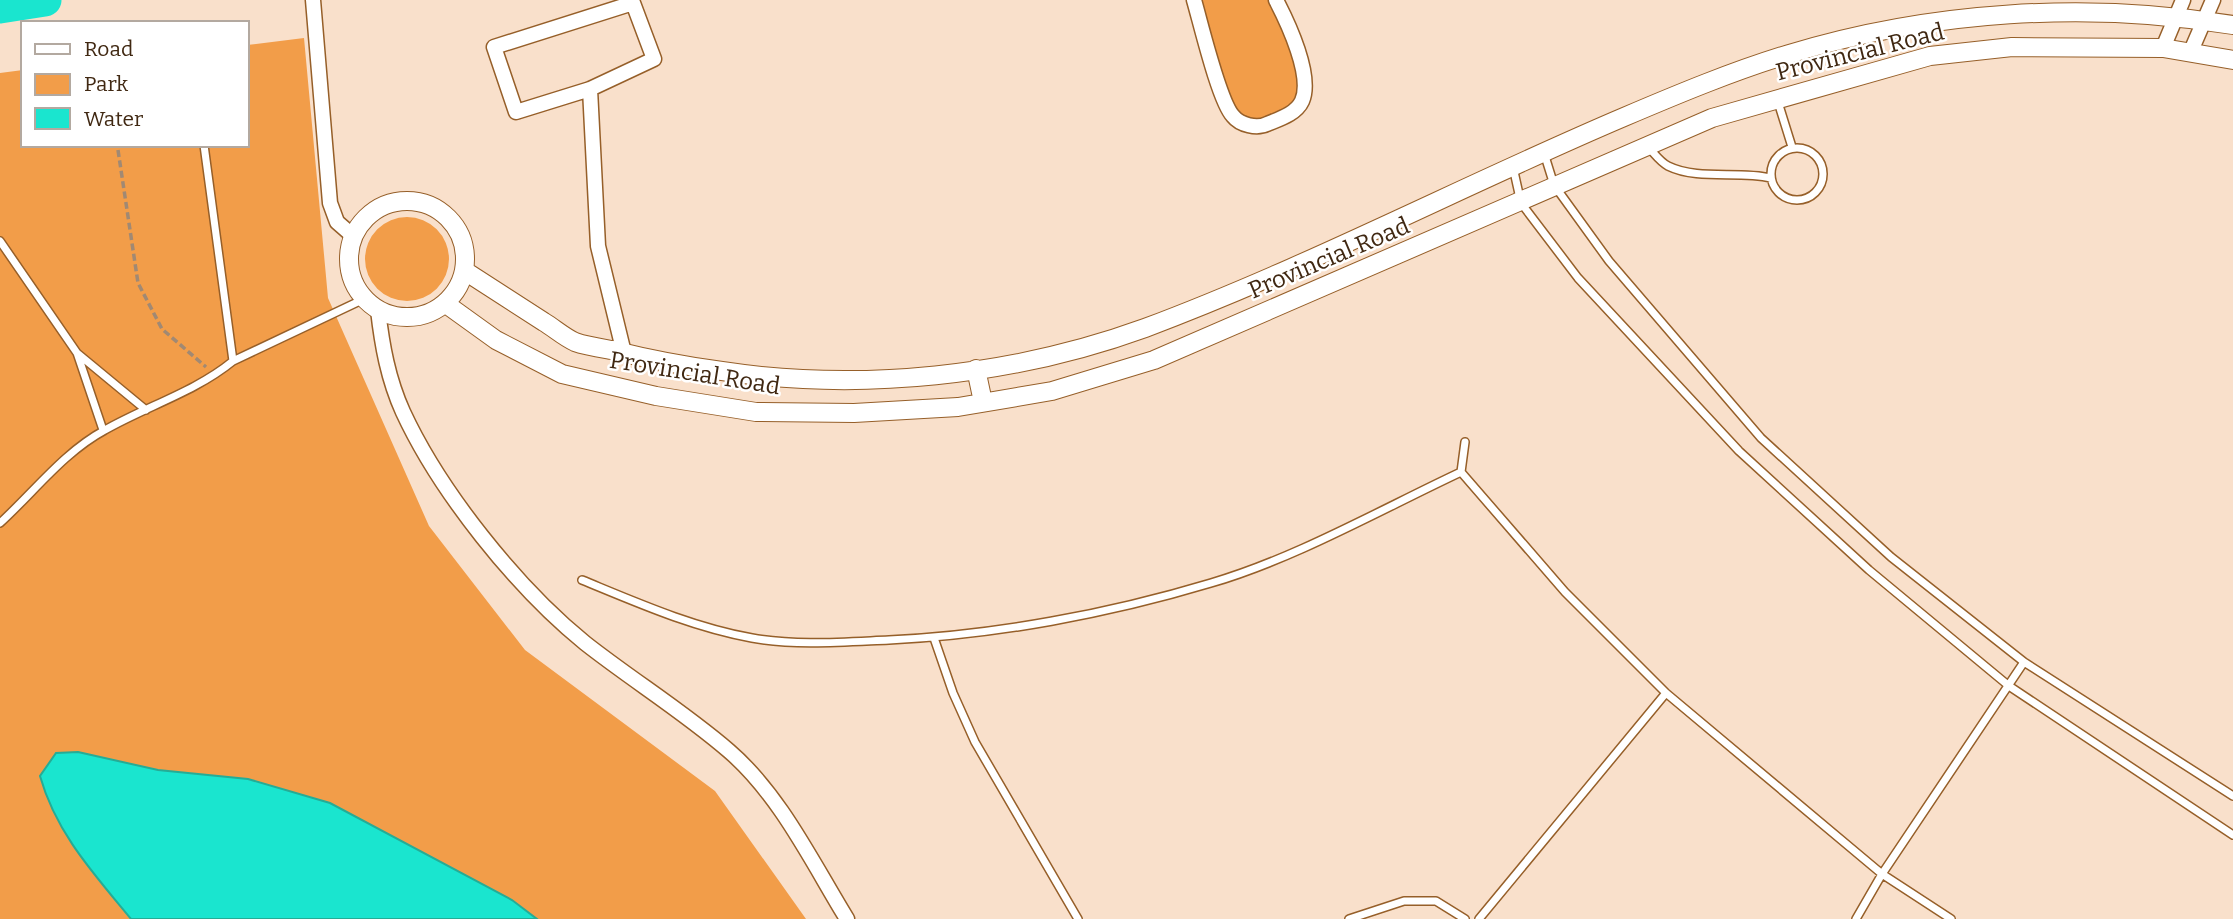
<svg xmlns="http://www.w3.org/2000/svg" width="2233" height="919" viewBox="0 0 2233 919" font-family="Bitter,serif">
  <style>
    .green { fill: #f29d49 }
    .water { fill: #1ae5cf; stroke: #25ac96; stroke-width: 2 }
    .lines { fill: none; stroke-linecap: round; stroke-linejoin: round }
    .river { stroke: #1ae5cf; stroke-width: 33 }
    .service-casing { stroke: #965f29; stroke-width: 10 }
    .minor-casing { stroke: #965f29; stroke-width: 17 }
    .tertiary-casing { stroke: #965f29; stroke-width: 20 }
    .path { stroke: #a18973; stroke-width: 3.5; stroke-dasharray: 7 3.5; stroke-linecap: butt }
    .service { stroke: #fff; stroke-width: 7 }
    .minor { stroke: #fff; stroke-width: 14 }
    .tertiary { stroke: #fff; stroke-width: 18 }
    .labels { text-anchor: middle; stroke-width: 5; stroke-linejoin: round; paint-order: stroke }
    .street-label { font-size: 24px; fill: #402812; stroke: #fff }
  </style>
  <rect width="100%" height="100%" fill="#f9e0cb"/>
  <path class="green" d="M1194,0H1276L1291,27L1302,102L1262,127L1232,116Z
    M304,38L328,298L429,526L525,650L715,791L806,919H0V73L23,70V145H247V45Z
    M365 259a42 42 0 1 1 84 0a42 42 0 1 1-84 0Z"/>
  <path class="water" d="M78,752L158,770L248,779L330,803L512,900L537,919H131C94,874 56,833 40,776L56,753Z"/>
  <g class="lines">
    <path class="river" d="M0,7L45,0"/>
    <g class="service-casing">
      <path id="service" d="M1778,102L1792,147
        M204,145L233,361L364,299
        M1648,147C1654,153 1660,162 1668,166C1699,181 1738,170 1771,178
        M1771 174a26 26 0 1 1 52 0a26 26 0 1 1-52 0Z
        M1544,153L1554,185L1609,261L1761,438L1891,557L2024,662L2233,796
        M1513,167L1521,203L1578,278L1739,451L1869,570L2009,686L2233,835
        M0,241L77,353L103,430
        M77,353L146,410
        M1461,472L1465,442
        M0,523C34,492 64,452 105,430C147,406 195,392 233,361
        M582,580C638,603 692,627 752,638C795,646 844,642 889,640C995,635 1108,614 1211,583C1294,559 1382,509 1461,472L1565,592L1666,693L1882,874L1951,919
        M934,638L953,693L975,742L1078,919
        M1349,919L1404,901H1436L1465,919
        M1479,919L1666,693
        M1856,919L1882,874L2024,662"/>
    </g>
    <g class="minor-casing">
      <path id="minor" d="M313,0L330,203L337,222L353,236
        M1194,0C1201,24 1219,101 1233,116C1240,125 1257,129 1267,124C1279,119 1296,114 1302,101C1313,76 1288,23 1276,0
        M633,3L654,59L590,89L516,112L494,47Z
        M2163,48L2183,0
        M2191,51L2213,0
        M590,89L598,246L624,353
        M378,310C382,345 388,379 403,412C440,492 517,588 585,643C632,680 684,712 729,751C780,795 812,862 847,919"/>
    </g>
    <g class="tertiary-casing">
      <path id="tertiary" d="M349 259a58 58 0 1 1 116 0a58 58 0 1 1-116 0Z
        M465,271C491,288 518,305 544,322C554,328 564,337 575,342C586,346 600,348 612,350C648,359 684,366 722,371C860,392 1013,376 1145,328C1308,267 1464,185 1624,117C1678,94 1733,71 1789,54C1930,11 2088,1 2233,25
        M446,304L496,340L562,374L656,396L756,412L854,413L958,407L1052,391L1154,360L1712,118L1930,56L2012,47L2163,48L2233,60
        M976,369L983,402"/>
    </g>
    <path class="path" d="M118,150L138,283L162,329L206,367"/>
    <use href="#service" class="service"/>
    <use href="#minor" class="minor"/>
    <use href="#tertiary" class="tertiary"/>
  </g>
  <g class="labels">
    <g class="street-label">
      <text transform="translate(1860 52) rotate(-14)" y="8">Provincial Road</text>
      <text transform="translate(1329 258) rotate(-23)" y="8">Provincial Road</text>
      <text transform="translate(695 373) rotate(9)" y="8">Provincial Road</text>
    </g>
  </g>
  <rect x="21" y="21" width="228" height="126" fill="#ffffff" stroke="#b3a9a0" stroke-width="2"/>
  <rect x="35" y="44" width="35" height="10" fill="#ffffff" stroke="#b3a9a0" stroke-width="2"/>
  <text x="84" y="56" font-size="21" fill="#402812">Road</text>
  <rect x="35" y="74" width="35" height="21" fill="#f29d49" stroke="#b3a9a0" stroke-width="2"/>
  <text x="84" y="91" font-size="21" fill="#402812">Park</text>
  <rect x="35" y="108" width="35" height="21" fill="#1ae5cf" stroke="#b3a9a0" stroke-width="2"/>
  <text x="84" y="126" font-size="21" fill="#402812">Water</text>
</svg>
